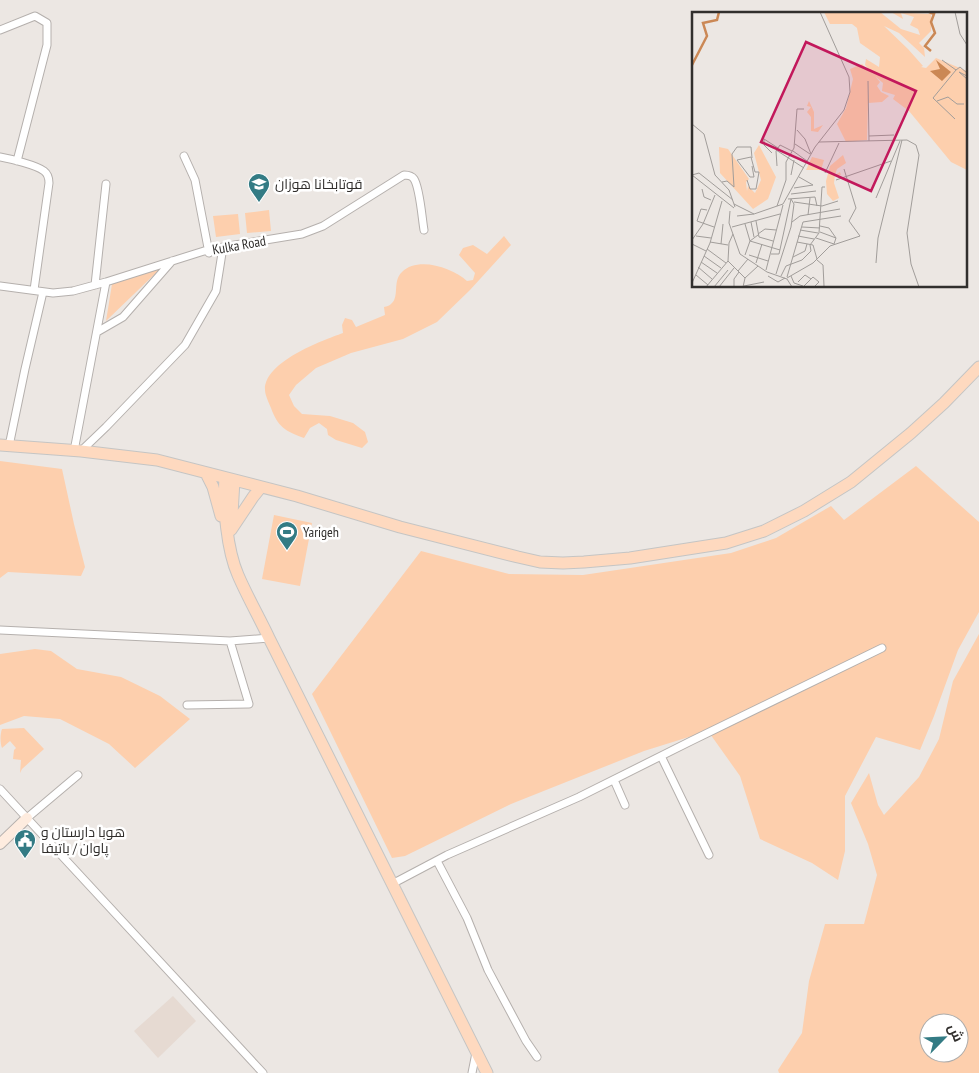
<svg xmlns="http://www.w3.org/2000/svg" width="979" height="1073" viewBox="0 0 979 1073" font-family="'PT Sans Narrow',Cairo,sans-serif">
  <style>
    .built { fill: #e6dad2 }
    .green { fill: #fdcfad; fill-rule: evenodd }
    .lines { fill: none; stroke-linecap: round; stroke-linejoin: round }
    .street-casing { stroke: #b5b0ad; stroke-width: 9 }
    .secondary-casing { stroke: #b5b0ad; stroke-width: 12 }
    .primary-casing { stroke: #c5c5c4; stroke-width: 13 }
    .street { stroke: #fff; stroke-width: 7 }
    .secondary { stroke: #feecdf; stroke-width: 10 }
    .primary { stroke: #fed9bf; stroke-width: 11 }
    .labels { text-anchor: middle; stroke-width: 5; stroke-linejoin: round; paint-order: stroke }
    .poi-label { font-size: 14px; fill: #312f2d; stroke: #fff; text-anchor: start }
    .street-label { font-size: 14px; fill: #312f2d; stroke: #fff }
    .inset-river { fill: none; stroke: #cb8855; stroke-width: 2.5 }
    .inset-road { fill: none; stroke: #a19d9a; stroke-width: 1 }
    .view { fill: #c2185b; fill-opacity: 0.15; stroke: #c2185b; stroke-width: 2.5 }
    .inset-edge { fill: none; stroke: #312f2d; stroke-width: 2.5 }
  </style>
  <rect width="100%" height="100%" fill="#ece7e3"/>
  <path class="built" d="M173,996L196,1021L158,1058L134,1031Z"/>
  <path class="green" d="M269,210L271,231L247,233L245,213Z
    M238,214L240,234L216,237L213,216Z
    M504,236L511,245L470,290L437,322L403,339L351,353L316,368L296,385L289,395L294,406L302,414L330,416L353,423L365,432L368,442L362,448L336,440L328,435L327,429L319,423L310,428L304,438C285,431 278,427 271,408C269,403 265,395 265,390C264,362 321,341 343,333L342,325L345,318L352,320L356,327L385,315L384,307C387,306 389,306 391,304C400,297 392,281 402,272C418,256 453,268 467,281L473,280L475,273L459,255L463,248L473,245L487,254Z
    M162,267L106,321L112,284Z
    M0,461L62,469L74,524L85,567L81,576L8,572L0,578Z
    M916,466L979,522V612L958,650L934,716L920,750L876,737L845,796V851L838,880L812,863L760,839L740,776L708,731L644,751L511,804L405,856L392,858L312,694L421,551L509,574L583,575L731,553L776,538L831,506L844,520Z
    M274,515L312,523L300,586L262,579Z
    M979,634V1073H779L778,1070L802,1033L809,981L825,924H864L877,875L868,844L851,803L869,773L878,805L884,815L919,777L939,739L953,681ZM929,1023H959V1053H929Z
    M35,649L51,651L77,669L121,677L160,696L190,719L135,768L109,744L60,719L24,716L0,725V654Z
    M24,728L44,749L22,769L20,773L21,760L13,759L14,750L16,748L10,741L2,748C0,743 0,734 2,729Z"/>
  <g class="lines">
    <g class="street-casing">
      <path id="street" d="M0,30L35,16L47,23V45L17,161
        M184,156L195,180L209,253
        M0,157C11,159 36,165 44,171C48,174 49,178 49,183L34,290
        M95,285L106,184
        M0,286L53,293L73,291L106,282L204,251L235,245L302,234L323,226L404,175C408,175 412,176 414,179C420,188 422,219 424,230
        M97,332L123,317L172,261
        M9,446L25,369L43,292
        M74,451L106,282
        M81,451L106,427L185,345L216,291L223,247
        M0,630L230,641L269,638
        M187,705L249,704L230,641
        M661,756L709,855
        M614,780L625,805
        M0,789L263,1073
        M27,818L78,775
        M437,861L467,918L488,970L526,1041L537,1057
        M392,884L447,855L579,797L691,741L882,648
        M472,1073L476,1053"/>
    </g>
    <g class="secondary-casing">
      <path id="secondary" d="M0,844L27,818"/>
    </g>
    <g class="primary-casing">
      <path id="primary" d="M0,445L81,451L157,460L297,496L400,527L518,557L540,562L563,563L584,562L630,558L726,543L764,531L804,511L851,482L911,433L944,403L979,367
        M206,473L213,487L221,516
        M225,478C223,506 227,550 238,575C247,596 259,617 269,638L487,1073
        M232,515L234,480
        M231,530L253,497L261,487"/>
    </g>
    <use href="#street" class="street"/>
    <use href="#secondary" class="secondary"/>
    <use href="#primary" class="primary"/>
  </g>
  <defs>
    <g id="school-pin" transform="scale(1.125)"><path d="M0 17L-7.5 6A9.5 9.5 0 1 1 7.5 6Z" fill="#337b84" stroke="#fff"/><path d="M0-5L7-2L0 1L-7-2ZM-4 1L0 2.5L4 1V4Q0 6-4 4Z" fill="#fff"/></g>
    <g id="stadium-pin" transform="scale(1.125)"><path d="M0 17L-7.5 6A9.5 9.5 0 1 1 7.5 6Z" fill="#337b84" stroke="#fff"/><path d="M0-5a6.5 5 0 1 0 0 10a6.5 5 0 1 0 0-10ZM-3.5-1.8h7v3.6h-7Z" fill="#fff"/></g>
    <g id="civic-pin" transform="scale(1.125)"><path d="M0 17L-7.5 6A9.5 9.5 0 1 1 7.5 6Z" fill="#337b84" stroke="#fff"/><path d="M-.6-6.5H3V-4.5H.6V-3L4-1V1h2V6H-6V1h2V-1L-.6-3ZM-1.2 2.5V6h2.4V2.5Z" fill="#fff"/></g>
  </defs>
  <g fill-rule="evenodd">
    <use href="#school-pin" x="259" y="184"/>
    <use href="#stadium-pin" x="287" y="532"/>
    <use href="#civic-pin" x="25" y="840"/>
  </g>
  <g class="labels">
    <g class="poi-label">
      <text x="275" y="189">قوتابخانا هوزان</text>
      <text x="303" y="537">Yarigeh</text>
      <text x="41" y="837">هوبا دارستان و<tspan x="41" dy="16">پاوان / باتيفا</tspan></text>
    </g>
    <g class="street-label">
      <text transform="translate(239 245) rotate(-10)" y="5">Kulka Road</text>
    </g>
  </g>
  <g transform="translate(692 12)">
    <rect width="275" height="275" fill="#ece7e3"/>
    <path d="M132,0H188L209,17L228,23L226,17L218,13L222,5L209,1L211,7L199,0L239,2V19L227,31L232,36L233,45L207,21L192,14L216,37L231,54L229,55L234,56L244,46L275,59V158L259,150L217,99L201,87L203,83L190,79L191,71L183,64L188,70L185,74L189,80L197,84L190,90L176,91L175,128L154,130L145,112L154,96L161,67L158,57L170,52L182,63L173,53L174,47L187,55L188,45L168,31L165,16L160,12H138ZM117,89L122,100V117L131,113L126,120L119,119V105L115,100L119,95L115,94ZM67,133L84,165L76,187L61,197L28,161L27,135L36,137L57,167L54,170L55,179L56,174L63,181L69,168L62,141ZM151,143L154,151L145,157L143,163L148,160L149,163H143L142,171L147,186L141,189L135,182L134,169L138,154ZM120,145L132,148L129,158H114Z" fill="#fdcfad"/>
    <path d="M244,48L259,60L250,69L238,59L248,57Z" fill="#cb8855"/>
    <path class="inset-river" d="M237,0L242,2L239,10L243,21L233,34L239,39M0,53L15,24L11,11L25,8L27,0"/>
    <path class="inset-road" d="M263,0L268,22L275,33M250,48L264,58M275,64L267,60L275,67M176,69L177,129M245,89L256,85L265,92H272M263,107L241,86L264,58L268,55L275,61M0,112L12,122L23,163L37,178L43,195M105,118L113,127L119,142M177,124L202,123M127,130L215,128L224,133L227,143L215,221L219,252L227,275M103,132L118,142M84,138L112,156M101,139L115,149M80,141L72,133V127L86,136M85,154L84,139L88,133L100,139M133,161L147,131M0,163L7,161L41,188M0,163L42,196M99,163L102,148M107,165L121,173M55,168L58,177H64L67,160H63L59,145L45,148L58,165H62L60,154M144,168L199,149M30,170L35,169L42,175L40,142L45,135H59L60,146M102,176L121,173M10,177L12,185L19,188M99,182L124,179M184,186L208,129M96,187L123,185L125,194M102,190L130,194L146,189M42,192L62,202M85,194L94,168V150L102,136L105,97H112M15,198L9,197L5,209L22,215M38,199L37,211L48,242L75,260L95,267L100,275M116,203L118,186M45,204L62,202L91,192L123,135L152,98L158,80L157,65L128,0M64,209L67,225L81,229M59,210L62,225M100,210L108,204L148,197M53,212L58,229L88,238M128,214L137,216L144,226M40,215L88,202M110,215L128,216M108,218L126,221M41,222L37,231L36,249L53,266M66,222L73,217L84,218M4,224L19,226M106,224L122,227M124,226L142,232L144,226L128,220M0,228L11,212L23,183M18,230L36,233M105,230L121,233L125,247M0,232L14,239M29,232L31,212M15,237L34,251M79,242H87L99,187M53,243L58,229L66,223M57,243L76,249M12,244L29,256M101,245L113,239L115,232M125,248L131,253L132,274M9,250L25,261M64,251L70,232M184,251L186,226L210,128M6,255L20,267M74,258L91,193M46,259L56,247M84,262L99,215L102,192L99,187M4,263L16,273M76,264L86,270L93,266M89,264L94,254L110,248L119,239L118,233L127,221L130,175H133M99,264L102,271L111,274M95,265L111,210L149,204M95,266L121,251L138,234L168,224L157,209L164,196L152,157M106,270L113,263L119,267M0,271L18,231L30,189M52,274L72,270M14,275L36,249M22,275L36,258M27,275L42,256M42,275V267L47,260M51,275L53,266L66,254M111,275L121,265L127,270L122,275"/>
    <path class="view" d="M114,30L224,79L179,179L69,130Z"/>
    <rect width="275" height="275" class="inset-edge"/>
  </g>
  <g transform="translate(944 1038) rotate(66)"><circle r="24" fill="#ffffff" stroke="#adacab"/>
  <path d="M0-4L9 19L0 12L-9 19Z" fill="#337b84"/>
  <text y="-8" font-size="14" font-weight="bold" text-anchor="middle" fill="#312f2d">ش</text>
  </g>
</svg>
